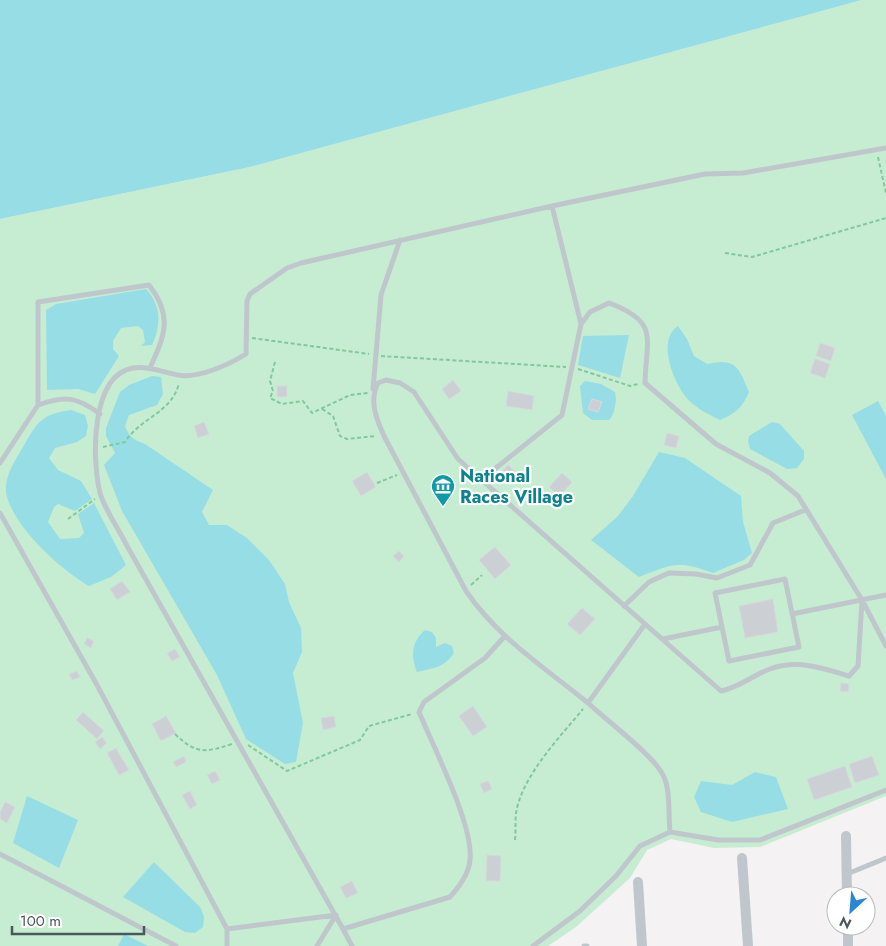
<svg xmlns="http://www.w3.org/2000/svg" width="886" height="946" viewBox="0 0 886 946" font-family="Jost,sans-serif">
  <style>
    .green { fill: #c6edd1 }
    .water { fill: #97dde6 }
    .building { fill: #ccd0d4; stroke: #d7d9dd }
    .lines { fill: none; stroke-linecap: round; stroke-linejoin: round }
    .path { stroke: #80c89d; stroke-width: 2; stroke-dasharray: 4 2.5; stroke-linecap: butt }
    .lane { stroke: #bfc7cd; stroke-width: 5 }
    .street { stroke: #bfc7cd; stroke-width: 10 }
    .labels { text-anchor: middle; stroke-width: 4.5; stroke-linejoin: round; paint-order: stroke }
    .culture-label { font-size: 18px; font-weight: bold; fill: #0d838f; stroke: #fff; text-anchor: start }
  </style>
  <rect width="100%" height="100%" fill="#f4f2f2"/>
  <path class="green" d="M862,0H886V796L760,847L714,848L671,839L647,850L630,878L576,927L548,946H0V219L250,167Z"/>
  <path class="water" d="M0,0H862L250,167L0,219Z
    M146,289C162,306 161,326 152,345L141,346L145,342L143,330L138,326L121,328L113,341V349L119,356L95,394L78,389L47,390L46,310L56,304Z
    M678,326L687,339L694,356L707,364C736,357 739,368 749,392C743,407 735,414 720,420C708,414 693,407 685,396C672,378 657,340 678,326Z
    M629,335L620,378L578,365L583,336Z
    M152,376L161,377L163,394L157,405L129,415L125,426C129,437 134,440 145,444L213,490L202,512L209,525H227L247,538L269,560L285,584L289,602L301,628L302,652L293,673L303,723L296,762L285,764L246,739L217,675L122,511L104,465L115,453L106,436V428L120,392L129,385Z
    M585,381L601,384L615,392C617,400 615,414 609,420H592L583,413L580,386Z
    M878,401L886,416V479L852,415Z
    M71,410L85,415L88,426L86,436L77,442L55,448L49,458L58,470L81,481L92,499L75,511L58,504L54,507L48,522L60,539L79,538L84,533L78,514L94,503L126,565L111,577L89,586C60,569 17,530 7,497C2,479 15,461 23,447C37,422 42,414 71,410Z
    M772,422L780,424L804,451V459L797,468L787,469L750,449L748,441L749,436Z
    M659,452L685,458L741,496L743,522L752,553L744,560L713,573C678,560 672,564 639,577L591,540L618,516L633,496Z
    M425,630L432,632L436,638V647L445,643L452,646L454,653C444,668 433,668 417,672C410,656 412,641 425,630Z
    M755,772L776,777L788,809L732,822L701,812L694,797L701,781L732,785Z
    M27,796L78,820L59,868L13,843Z
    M154,862L201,908L204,917L203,927L195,933L185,932L123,897Z
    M124,934L148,946H118Z"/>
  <path class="building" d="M820,343L835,348L831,361L816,356Z
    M815,359L830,364L825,378L810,373Z
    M453,380L461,391L449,399L442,389Z
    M277,386H287V397H277Z
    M508,391L534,396L532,410L506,406Z
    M592,399L602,402L598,412L588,409Z
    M204,422L209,434L198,438L194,426Z
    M667,433L679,436L676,448L664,445Z
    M508,465L518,474L510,483L500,474Z
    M367,472L376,487L361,496L352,481Z
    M562,473L572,482L559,497L549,487Z
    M495,547L511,565L495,579L479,560Z
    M399,551L404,556L399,562L393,556Z
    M122,581L130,592L117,600L110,589Z
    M773,599L778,632L745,638L739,606Z
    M582,608L595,619L580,635L567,624Z
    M87,638L94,641L91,648L84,644Z
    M175,649L180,657L172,661L167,653Z
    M77,671L80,677L72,680L69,674Z
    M841,683L849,684L848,692L840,691Z
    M473,706L487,727L473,736L459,716Z
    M83,712L104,731L97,739L76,720Z
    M166,716L176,733L161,741L152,724Z
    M334,716L336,727L323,730L321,718Z
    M102,737L107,743L100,749L95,742Z
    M116,748L129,770L119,775L107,753Z
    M184,756L186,762L176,767L173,762Z
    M872,756L879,775L855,783L849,764Z
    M845,766L852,787L814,800L807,779Z
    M215,771L220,780L212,784L207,775Z
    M488,781L492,789L484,793L480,784Z
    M190,791L197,805L190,809L182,795Z
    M5,802L15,807L7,823L0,819V812Z
    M487,855L501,856L500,881H486Z
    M352,881L358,893L346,898L340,887Z"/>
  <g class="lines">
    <path class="path" d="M878,157L886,193
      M725,253L752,257L886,218
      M252,338L369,354
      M381,356L566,367
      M275,362L270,381L273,391L270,398L282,404L303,401L312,413L350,395L368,393
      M578,369L630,386L638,384
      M322,409L333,416L340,436L347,439L376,436
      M103,447L125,442C141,417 172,413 179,383
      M377,483L397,475
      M68,519L95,499
      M471,585L482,575
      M175,734C196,754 205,753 232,744
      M248,745L287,771L360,740L369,726L412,714
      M515,840C516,831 515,822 516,813C522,776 560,737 583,709"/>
    <path class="lane" d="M552,206L581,324
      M373,389L381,295L400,240
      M38,405C66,395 77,397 100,414
      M0,463L38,405V302L149,285C173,316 165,335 150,368
      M481,480L562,415L581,324L590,312L609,303C660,322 646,338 645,383L716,444L770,473L798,496L862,600L886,646
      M0,513L97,685L227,929V946
      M785,579L799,647L729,661L715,593Z
      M624,606L649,582L669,573L696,574L717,578L750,565L773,523L805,510
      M792,614L886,595
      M645,624L588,703C544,667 498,638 466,591L384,436C376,418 369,401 378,383L386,380L400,383L414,392L458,459L721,691C740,687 753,675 770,669C797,659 823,668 849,676L858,666L862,600
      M504,637L485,658L424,702L419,712C433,746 474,826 470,860C469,874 459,887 450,897L343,929L126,544C118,528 105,510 100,493C92,461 90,375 133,368C149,366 163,372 178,375C198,379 230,364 246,354L247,301L250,294L287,268L301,263L552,206L705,174L743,173L886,148
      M663,639L722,627
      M588,703C605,719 654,756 663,775C671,790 668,815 670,832
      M0,854L176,946
      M847,874L886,858
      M227,929L336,915
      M343,929L352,946
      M317,946L336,915
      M533,946L580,911L616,876L640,846L670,832L718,840H760L886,790
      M584,946H587"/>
    <path class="street" d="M846,836L847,896
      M742,858L748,946
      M638,882L642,946
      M848,926V946"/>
  </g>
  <defs>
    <g id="museum-pin" transform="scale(1.25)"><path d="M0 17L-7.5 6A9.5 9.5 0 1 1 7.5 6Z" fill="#0f9aa8" stroke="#fff"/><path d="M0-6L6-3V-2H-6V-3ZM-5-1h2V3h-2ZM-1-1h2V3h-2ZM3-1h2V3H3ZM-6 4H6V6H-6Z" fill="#fff"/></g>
  </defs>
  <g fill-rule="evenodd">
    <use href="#museum-pin" x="443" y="486"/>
  </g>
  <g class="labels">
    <g class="culture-label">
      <text x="460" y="482">National<tspan x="460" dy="21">Races Village</tspan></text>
    </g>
  </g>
  <g transform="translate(851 911) rotate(206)"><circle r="24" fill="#ffffff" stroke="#b7bcbf"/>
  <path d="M0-4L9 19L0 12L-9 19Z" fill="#2a87d6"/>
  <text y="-8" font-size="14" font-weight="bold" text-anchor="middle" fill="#4b575e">N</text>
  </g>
  <path d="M12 926v8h132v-8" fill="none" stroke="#4b575e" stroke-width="2.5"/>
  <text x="20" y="926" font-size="15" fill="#4b575e" stroke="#ffffff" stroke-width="4" paint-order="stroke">100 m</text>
</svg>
